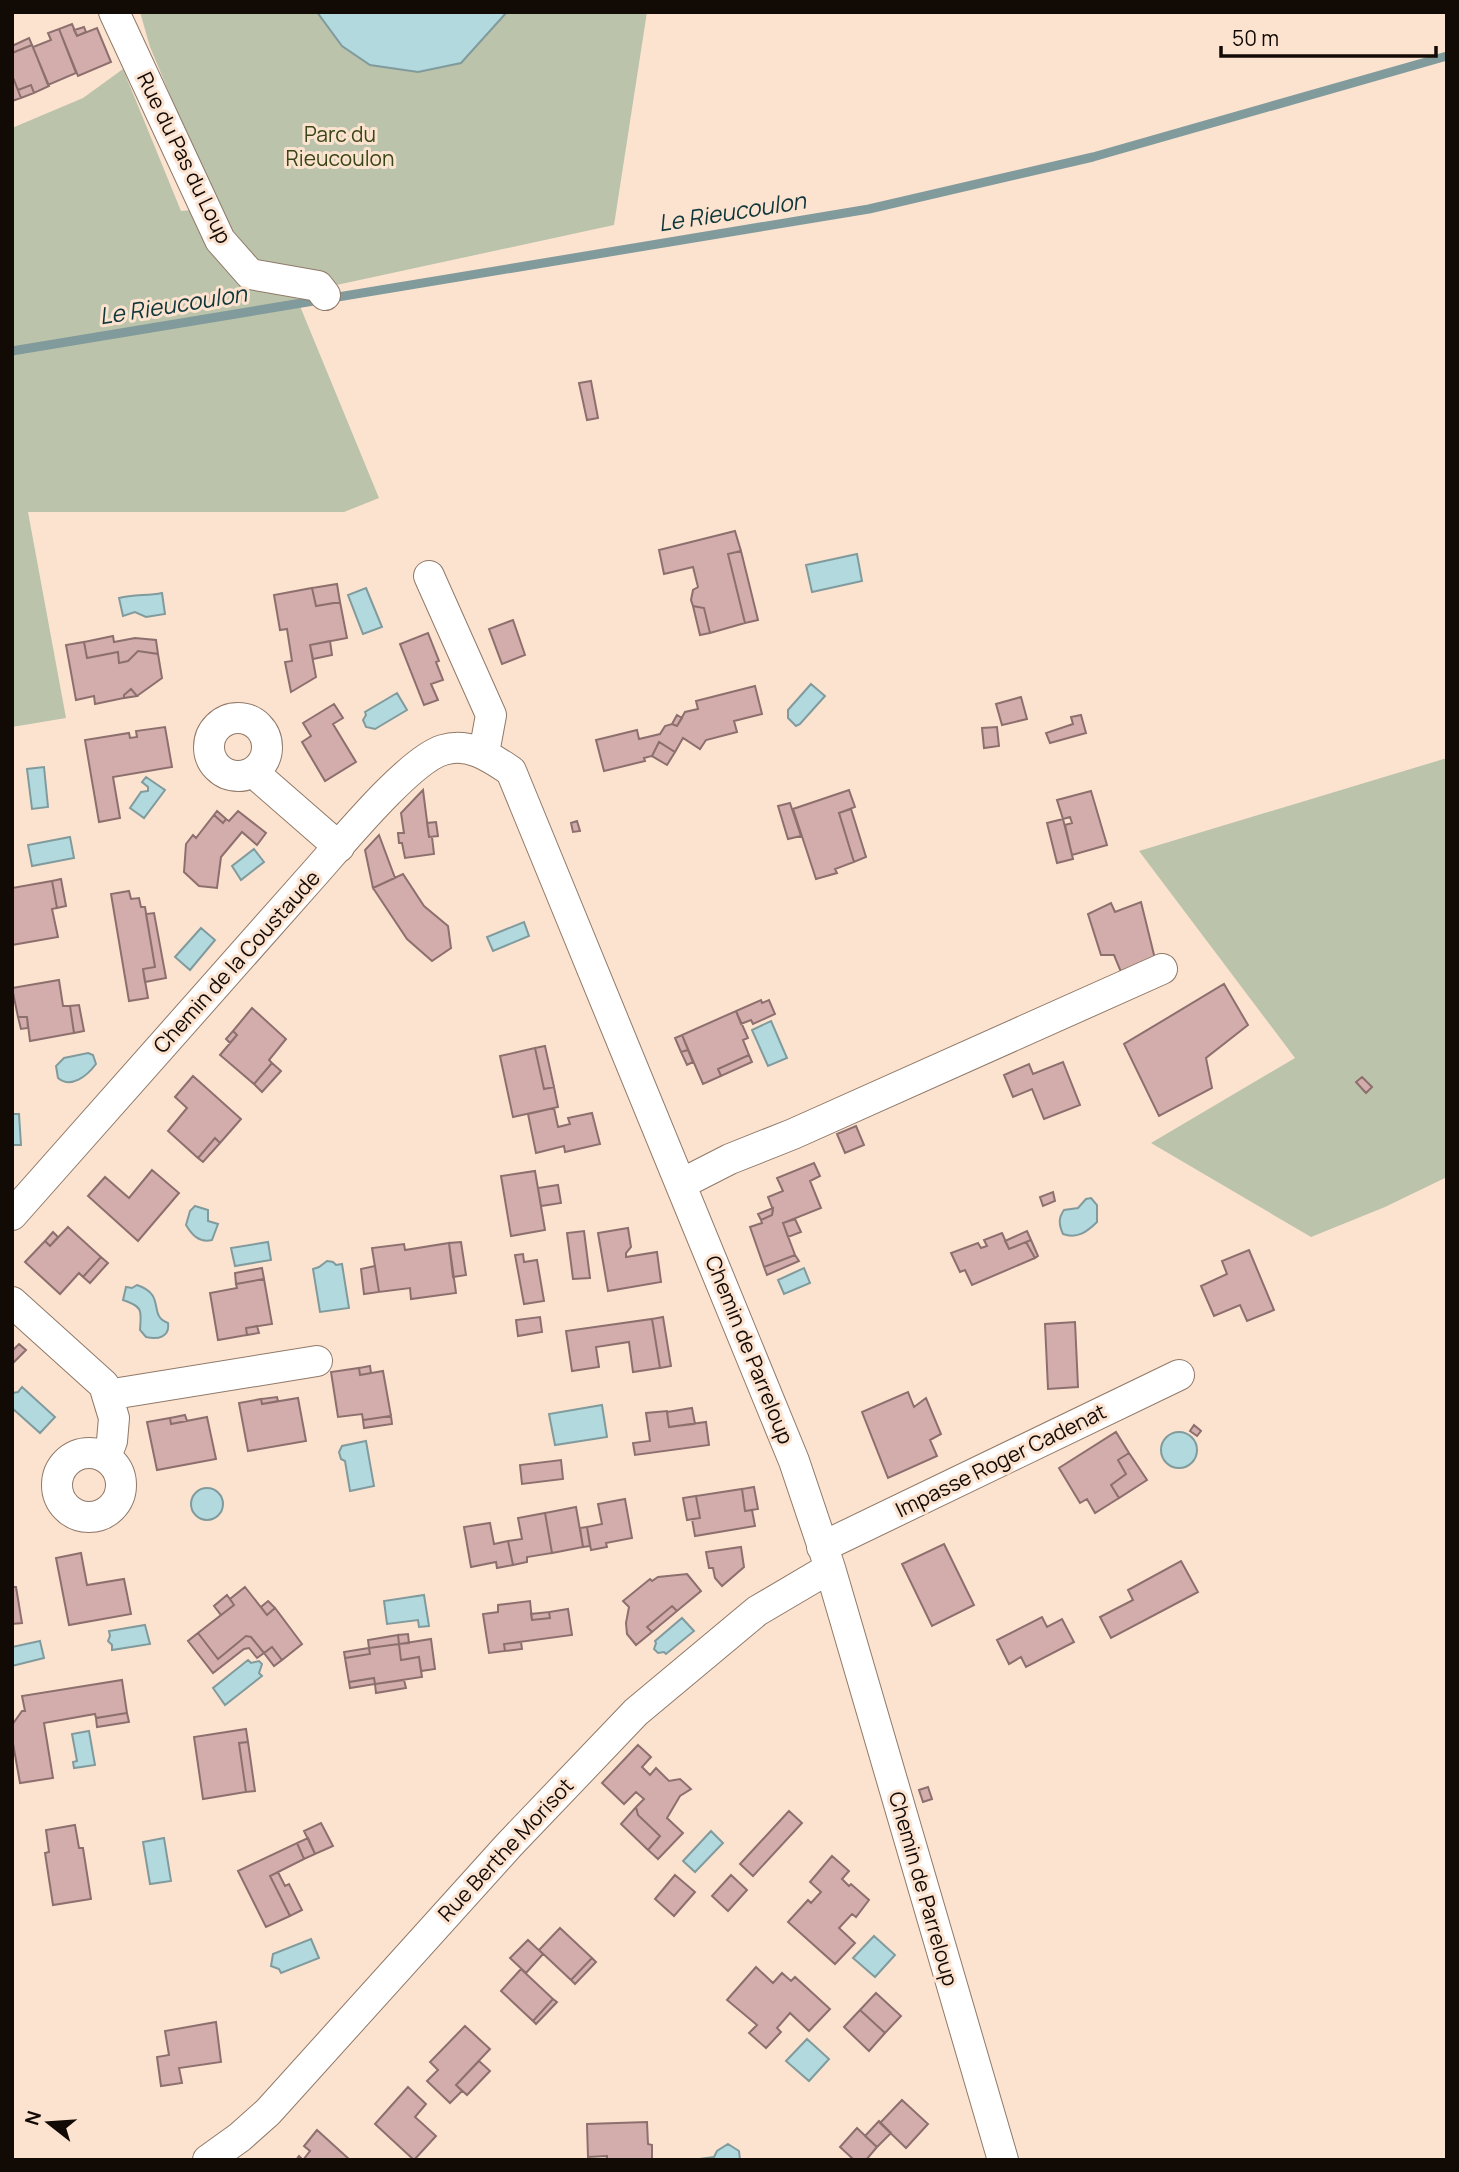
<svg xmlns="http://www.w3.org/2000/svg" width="1459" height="2172" viewBox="0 0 1459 2172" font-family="Manrope,sans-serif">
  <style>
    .green { fill: #bbc3ab }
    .water { fill: #b1d9de; stroke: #819b9d; stroke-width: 2 }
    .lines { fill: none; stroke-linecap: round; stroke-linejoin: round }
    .stream { stroke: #819b9d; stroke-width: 9 }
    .building { fill: #d2adab; stroke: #8d6f6e; stroke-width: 2 }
    .minor-casing { stroke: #907968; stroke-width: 32 }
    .minor { stroke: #fff; stroke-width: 30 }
    .labels { text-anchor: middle; stroke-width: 6; stroke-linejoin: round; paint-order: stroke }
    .park-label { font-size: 21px; fill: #384615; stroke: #fce3d0 }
    .street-label { font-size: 21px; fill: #120a05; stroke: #fce3d0 }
    .water-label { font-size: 23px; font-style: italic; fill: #0f373b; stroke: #fce3d0 }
  </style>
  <rect width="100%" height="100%" fill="#fce3d0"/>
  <path class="green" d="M140,12H647L614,225L295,294L379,498L344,512H28L66,718L12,727V128L83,98L123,69L181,211L192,210L237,255L150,47Z
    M1447,758V1177L1385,1207L1311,1237L1151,1143L1295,1058L1139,851Z"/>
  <path class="water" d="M317,12H507L461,63L418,72L370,65L342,46Z
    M857,554L862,581L812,592L806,565Z
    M366,588L382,627L363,634L348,595Z
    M162,593L165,614L146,617L135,612L123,616L119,598C134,594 147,596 162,593Z
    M811,684L825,696L800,724L796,726L788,718V710Z
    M397,693L407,710L375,729L366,727L363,720L366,715L365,712Z
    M44,767L48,807L32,809L27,769Z
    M146,777L165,790L144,818L130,808L141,792L148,791V787L142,782Z
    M70,837L74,858L32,866L28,845Z
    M254,849L264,862L241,880L232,866Z
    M524,922L529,936L493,951L487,937Z
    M201,928L215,940L190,970L175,957Z
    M771,1021L787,1058L768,1066L752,1030Z
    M88,1053L93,1055L96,1064C87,1076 71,1089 58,1078L56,1066L64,1058Z
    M12,1114H19L21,1145H12Z
    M1091,1198L1097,1205V1222C1087,1232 1077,1239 1063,1234C1059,1225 1058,1218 1064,1210L1078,1208L1086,1199Z
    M195,1206L208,1210V1221L218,1224L212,1240C199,1243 192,1235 186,1225L190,1211Z
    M268,1242L271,1260L235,1266L231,1248Z
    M327,1261L333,1262L336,1265L342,1264L349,1308L320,1312L313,1269L319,1267Z
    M804,1268L810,1283L784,1294L778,1280Z
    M137,1285C167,1295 147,1315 168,1323C170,1337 158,1340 146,1337L140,1330C141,1311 144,1307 123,1300L126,1287L132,1288Z
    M22,1387L55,1417L40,1433L12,1408V1393L18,1392Z
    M602,1405L607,1437L555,1445L549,1414Z
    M1161 1450a18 18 0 1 1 36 0a18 18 0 1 1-36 0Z
    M366,1441L374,1486L350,1491L345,1461L341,1459L339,1452L342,1446Z
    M191 1504a16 16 0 1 1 32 0a16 16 0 1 1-32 0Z
    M424,1595L429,1626L419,1627L418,1620L387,1624L384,1601Z
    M682,1618L694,1631L666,1654L664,1652L658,1653L654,1649L656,1643L655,1641Z
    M145,1625L150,1644L112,1650V1645L108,1641L110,1636L109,1631Z
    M40,1641L44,1658L12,1666V1647Z
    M248,1660L251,1663L259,1661L262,1664L259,1673L262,1676L225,1705L213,1688Z
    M89,1731L95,1765L74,1768L73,1762L77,1761L72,1734Z
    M711,1831L723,1843L695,1872L683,1861Z
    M164,1838L171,1881L150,1884L143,1842Z
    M874,1936L895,1955L875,1977L853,1958Z
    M311,1939L319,1958L281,1973L279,1969L271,1966L273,1954Z
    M807,2039L829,2059L809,2081L786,2061Z
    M728,2144L739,2151L740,2160H692L714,2157L717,2151Z"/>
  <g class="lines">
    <path class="stream" d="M12,351L869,209L1093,157L1447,56"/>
  </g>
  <path class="building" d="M72,24L77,36L97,28L111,62L78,76L59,29Z
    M84,27L86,32L77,36L74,30Z
    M59,29L76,73L48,85L33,47L51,40L48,33Z
    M29,38L32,45L12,53V46Z
    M32,45L49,86L34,93L31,85L18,90L12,75V53Z
    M12,75L21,98L12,101Z
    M31,85L34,93L21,98L18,90Z
    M591,381L598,418L587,420L579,383Z
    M735,531L741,551L728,554L745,623L710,633L704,608L693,606L691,600L693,590L698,587L693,567L664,574L659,550Z
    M741,551L758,620L745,623L728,554Z
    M337,584L340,602L316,606L312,588Z
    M312,588L316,606L340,602L347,638L310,645L316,677L291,692L285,662L292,661L287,629L280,630L274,595Z
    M693,606L704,608L710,633L700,635Z
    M513,620L525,655L502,664L489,629Z
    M428,633L439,661L436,662L443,680L431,684L438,700L424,705L400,644Z
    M113,636L114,642L135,638L156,640L158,654L138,651L128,661L119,663L118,652L87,658L84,642Z
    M330,641L332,655L313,659L310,645Z
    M84,642L87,658L118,652L119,663L128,661L138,651L158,654L162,678L137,696L131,689L124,695V698L95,704L94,696L76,700L66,645Z
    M755,686L762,714L734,721L737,732L706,740L700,749L683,738L675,752L659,742L652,756L644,758L645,761L604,771L596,740L637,730L639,739L660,734L665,726L672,724L677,726L685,712L698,709L696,701Z
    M131,689L137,696L124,698V695Z
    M1021,697L1027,719L1002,725L996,704Z
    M334,704L343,718L333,724L356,762L325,781L302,742L311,736L303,723Z
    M677,715L682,718L677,726L672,724Z
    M1081,715L1086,733L1050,743L1046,733L1073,724L1071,717Z
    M165,727L172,767L113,777L120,818L99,822L85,740L129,733L130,738L137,737L136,731Z
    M997,727L999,746L984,748L982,728Z
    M659,742L675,752L667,765L652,756Z
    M423,790L429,837H432L434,854L405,858L402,843H399L398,833H404L401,813Z
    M849,790L855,807L839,813L854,862L835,869L837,873L816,879L793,809Z
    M1091,791L1107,845L1072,855L1065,825L1072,823L1070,817L1063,819L1057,800Z
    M790,803L801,836L788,839L778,806Z
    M851,809L866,857L854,862L839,813Z
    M217,811L226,819L223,823L214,815Z
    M238,811L266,833L257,845L242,832L221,857L217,888L199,886L184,872L186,844L193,835L196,838L214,815L223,823L226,819L229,821Z
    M1063,819L1073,859L1057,863L1047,823Z
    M577,821L580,831L573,832L571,823Z
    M436,822L438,836L429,837L427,823Z
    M379,835L395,878L373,888L365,850Z
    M403,874L424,906L448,926L451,948L432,961L407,939L373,888Z
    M61,879L66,906L57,908L52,881Z
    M52,881L57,908L52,909L58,937L12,945V888Z
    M129,891L131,899L139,898L141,907H145L155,967L143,969L148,998L129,1001L111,894Z
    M1141,902L1155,959L1121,972L1114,955H1101L1088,914L1111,903L1115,912Z
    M154,913L166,978L145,982L143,969L155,967L146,914Z
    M59,980L63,1006H70L74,1033L30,1041L27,1017H18L12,988Z
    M1224,984L1248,1025L1206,1058L1212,1088L1159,1116L1124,1044Z
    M761,1000L762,1003L769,1000L775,1014L753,1024L751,1020L741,1024L736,1011Z
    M79,1005L84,1031L74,1033L70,1006Z
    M252,1008L286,1039L269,1060L272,1063L254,1084L220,1055L237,1035L233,1031Z
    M736,1011L748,1038L743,1040L749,1055L718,1069L721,1076L703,1084L682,1035Z
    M18,1017H27L28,1028L21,1029Z
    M233,1031L237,1035L230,1043L226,1039Z
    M682,1035L688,1050L681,1052L675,1038Z
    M545,1046L554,1087L544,1089L535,1048Z
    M535,1048L544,1089L554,1087L558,1107L513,1117L500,1056Z
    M688,1050L693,1062L687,1065L681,1052Z
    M749,1055L752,1062L721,1076L718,1069Z
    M1063,1062L1080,1105L1044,1119L1032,1089L1013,1097L1004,1075L1029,1064L1033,1074Z
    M272,1063L281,1071L262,1092L254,1084Z
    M193,1076L241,1119L220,1143L215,1138L198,1158L168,1131L187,1108L175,1097Z
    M1362,1077L1372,1087L1366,1093L1356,1082Z
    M554,1108L558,1127L570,1124L568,1118L592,1113L600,1144L565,1152L564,1146L536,1153L528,1114Z
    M856,1126L864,1145L845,1153L837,1134Z
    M215,1138L220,1143L203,1162L198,1158Z
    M814,1163L820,1176L810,1181L821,1208L783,1223L795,1255L764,1267L750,1227L762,1223L761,1220L772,1215L773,1210L768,1197L783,1191L777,1178Z
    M152,1170L179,1193L138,1241L88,1196L105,1177L129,1198Z
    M535,1171L545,1230L511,1236L501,1176Z
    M558,1185L561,1203L541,1206L538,1188Z
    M1053,1192L1055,1201L1043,1206L1040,1197Z
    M773,1208L772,1215L761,1220L758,1214Z
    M795,1219L801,1232L788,1237L783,1223Z
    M68,1227L101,1257L83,1277L79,1273L60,1294L25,1262L45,1241L50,1246Z
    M628,1228L631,1247L626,1253V1257L657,1252L661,1282L608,1291L598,1233Z
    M584,1231L590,1278L573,1279L567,1233Z
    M1027,1231L1031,1240L1009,1249L1005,1241Z
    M53,1232L58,1237L50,1246L45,1241Z
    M1002,1233L1009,1249L1026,1242L1035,1258L972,1285L965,1270L960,1272L951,1253L978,1243L981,1248L987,1246L984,1240Z
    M1031,1240L1038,1256L1035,1258L1026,1242Z
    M461,1242L466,1275L453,1277L449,1243Z
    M449,1243L456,1293L411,1299L410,1288L379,1292L372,1248L404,1244L405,1250Z
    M1249,1250L1274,1310L1247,1321L1240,1305L1214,1316L1201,1286L1227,1274L1222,1261Z
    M523,1254L524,1262L537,1260L544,1301L524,1304L515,1255Z
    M795,1255L799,1261L767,1275L764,1267Z
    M101,1257L108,1263L90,1283L83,1277Z
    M375,1266L379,1292L364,1294L361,1269Z
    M262,1268L264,1279L236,1284L235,1273Z
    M264,1279L272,1324L246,1328L247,1335L218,1340L210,1293L237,1288L236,1284Z
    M540,1317L542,1332L518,1336L516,1320Z
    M663,1317L671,1366L660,1368L652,1319Z
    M652,1319L660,1368L633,1372L629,1342L596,1347L599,1367L572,1371L566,1331Z
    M1075,1322L1078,1387L1048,1389L1045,1324Z
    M257,1326L259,1333L247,1335L246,1328Z
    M19,1344L26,1350L12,1364V1351Z
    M370,1366L371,1373L360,1375L359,1368Z
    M359,1368L360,1375L383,1371L391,1416L363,1420L362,1414L338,1417L331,1372Z
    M908,1392L914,1407L926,1398L941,1434L930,1440L937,1456L888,1478L862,1412Z
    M277,1397L278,1401L262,1404L261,1399Z
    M298,1398L306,1441L248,1451L239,1403L261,1399L262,1404Z
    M692,1408L695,1424L669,1427L667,1412Z
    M667,1411L669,1427L706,1422L709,1445L635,1455L633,1443L650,1441L646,1413Z
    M185,1415L187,1421L171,1424L170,1418Z
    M391,1416L392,1424L364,1428L363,1420Z
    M207,1417L216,1459L157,1470L147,1422L170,1418L171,1424Z
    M1194,1425L1201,1431L1197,1436L1190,1431Z
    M1116,1432L1129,1453L1118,1460L1126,1474L1111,1485L1119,1498L1095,1513L1087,1499L1080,1503L1059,1468Z
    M1129,1453L1147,1480L1119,1498L1111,1485L1126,1474L1118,1460Z
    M561,1460L563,1479L522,1484L520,1465Z
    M754,1487L758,1509L745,1511L742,1489Z
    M742,1489L745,1511L752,1510L755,1526L695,1536L692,1519L700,1518L696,1496Z
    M696,1496L700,1518L687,1520L683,1498Z
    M625,1499L632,1538L606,1543L607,1547L591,1550L587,1527L602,1524L598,1504Z
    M576,1507L583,1547L552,1553L545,1513Z
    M545,1513L552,1553L527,1557V1562L513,1565L508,1541L522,1539L518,1518Z
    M490,1523L494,1544L508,1541L513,1565L497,1568L496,1562L471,1567L464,1527Z
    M587,1527L590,1546L583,1547L580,1528Z
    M944,1544L974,1605L932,1626L902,1564Z
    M741,1547L744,1567L722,1586L715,1578L713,1568H709L706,1552Z
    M81,1553L87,1585L124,1579L131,1614L69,1625L56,1558Z
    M1181,1561L1198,1592L1111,1638L1100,1617L1133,1600L1128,1590Z
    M687,1574L701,1591L677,1611L672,1606L647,1627L652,1632L636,1645L627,1634L626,1623L629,1607L623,1601L650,1579L652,1581L658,1577Z
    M12,1587H16L22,1623L12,1624Z
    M245,1587L267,1615L275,1608L302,1644L282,1660L272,1647L264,1653L251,1637L246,1636L218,1659L198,1633L234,1605L230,1599Z
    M227,1595L234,1605L221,1615L214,1606Z
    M268,1601L275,1608L267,1615L261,1607Z
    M530,1601L532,1620L550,1618L549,1612L568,1609L572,1635L504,1644L505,1651L489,1653L483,1614L498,1612V1605Z
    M672,1606L677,1611L652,1632L647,1627Z
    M549,1612L550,1618L532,1620L531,1614Z
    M1042,1617L1047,1627L1062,1619L1074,1642L1026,1667L1021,1657L1009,1664L997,1640Z
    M198,1633L218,1659L246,1636L251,1637L264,1653L257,1658L249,1648L244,1649L213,1673L188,1641Z
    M408,1634L409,1643L399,1644L398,1635Z
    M398,1635L399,1644L369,1648L368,1640Z
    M431,1639L435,1669L421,1671L419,1657L401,1660L399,1644Z
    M521,1642L522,1649L505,1651L504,1644Z
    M399,1644L401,1660L419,1657L422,1677L375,1684L374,1678L349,1682L345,1658L370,1654L369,1648Z
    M272,1647L282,1660L274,1666L264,1653Z
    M369,1648L370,1654L345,1658L344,1652Z
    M374,1678L375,1684L350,1688L349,1682Z
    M122,1680L127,1713L96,1718L95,1714L44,1723L53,1778L20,1783L12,1738V1725L22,1711H25L22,1696Z
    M404,1680L406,1688L376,1693L375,1684Z
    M127,1713L129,1722L97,1727L96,1718Z
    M246,1729L248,1742L239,1743L246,1792L203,1799L194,1737Z
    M248,1742L255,1791L246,1792L239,1743Z
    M638,1745L651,1757L642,1767L650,1775L656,1768L669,1781L680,1779L691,1789L680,1796L667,1818L683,1833L658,1859L648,1850L660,1836L638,1815L636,1807L644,1799L636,1792L624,1804L602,1783Z
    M928,1787L932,1799L923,1802L919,1790Z
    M636,1807L638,1815L660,1836L648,1850L621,1824Z
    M789,1811L802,1823L753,1876L740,1864Z
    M321,1823L333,1846L315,1854L304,1831Z
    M75,1825L79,1848H83L91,1899L53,1905L45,1853L49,1852L46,1830Z
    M308,1838L315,1854L304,1859L297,1843Z
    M297,1843L304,1859L270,1876L290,1916L266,1927L238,1871Z
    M832,1856L849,1871L842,1879L849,1886L851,1884L869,1900L856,1917L852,1914L839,1928L855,1943L835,1964L788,1922L808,1900L811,1903L821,1892L810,1882Z
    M278,1872L285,1886L289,1884L302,1910L290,1916L270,1876Z
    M675,1875L695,1892L674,1916L655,1899Z
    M731,1875L747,1890L728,1911L712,1896Z
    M560,1928L592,1958L571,1980L539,1950Z
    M528,1940L543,1954L526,1973L510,1958Z
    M592,1958L596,1962L575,1984L571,1980Z
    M756,1967L773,1983L782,1973L791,1981L795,1977L830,2009L809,2031L790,2013L777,2028L781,2032L766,2048L749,2033L757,2025L727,2000Z
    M521,1969L553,1999L533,2021L501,1991Z
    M876,1993L901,2016L885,2033L860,2010Z
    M553,1999L557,2002L536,2024L533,2021Z
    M860,2010L885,2033L869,2051L844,2027Z
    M216,2022L221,2062L179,2068L182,2083L161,2086L157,2057L169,2055L165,2031Z
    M465,2026L490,2049L456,2085L462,2091L450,2103L427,2081L438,2070L430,2062Z
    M479,2061L490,2071L467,2095L456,2085Z
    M408,2087L426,2104L415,2117L436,2136L414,2160L375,2124Z
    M902,2100L928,2124L906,2148L880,2123Z
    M879,2121L891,2133L877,2147L865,2136Z
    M647,2122L648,2144L652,2145V2160H607V2156L588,2157L587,2124Z
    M857,2128L877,2147L866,2160H854L840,2147Z
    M317,2130L350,2160H296L299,2156L303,2160L310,2151L304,2146Z"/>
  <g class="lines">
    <g class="minor-casing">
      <path id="minor" d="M114,12L220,240L250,274L318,286L325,295
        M429,576L491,715L484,753
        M209 747a29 29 0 1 1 58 0a29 29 0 1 1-58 0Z
        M256,770L261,779L339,847
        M681,1184L730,1159L793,1134L1162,969
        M12,1215C113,1101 213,987 314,874C340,845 409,760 443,750C469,742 490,757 511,771L794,1461L830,1568L1003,2160
        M12,1302L104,1385L114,1418L112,1441L106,1457
        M107,1395L317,1361
        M57 1485a32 32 0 1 1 64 0a32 32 0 1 1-64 0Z
        M822,1547L1179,1375
        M208,2160L240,2137L268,2112L509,1845L636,1712L757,1611L830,1568"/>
    </g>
    <use href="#minor" class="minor"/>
  </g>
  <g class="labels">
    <g class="park-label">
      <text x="340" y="142">Parc du<tspan x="340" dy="24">Rieucoulon</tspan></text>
    </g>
    <g class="street-label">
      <text transform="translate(184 158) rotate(64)" y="7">Rue du Pas du Loup</text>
      <text transform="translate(237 962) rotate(-48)" y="7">Chemin de la Coustaude</text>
      <text transform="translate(749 1350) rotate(68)" y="7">Chemin de Parreloup</text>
      <text transform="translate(1001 1461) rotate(-26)" y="7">Impasse Roger Cadenat</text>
      <text transform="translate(506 1850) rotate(-47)" y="7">Rue Berthe Morisot</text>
      <text transform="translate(923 1889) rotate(74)" y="7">Chemin de Parreloup</text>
    </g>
    <g class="water-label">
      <text transform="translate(732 212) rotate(-9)" y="8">Le Rieucoulon</text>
      <text transform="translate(173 305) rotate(-9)" y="8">Le Rieucoulon</text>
    </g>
  </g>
  <rect width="1459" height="2172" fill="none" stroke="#120a05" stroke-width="28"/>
  <g transform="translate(49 2123) rotate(287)" stroke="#fce3d0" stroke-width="5" paint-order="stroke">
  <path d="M0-5L12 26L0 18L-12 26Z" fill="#120a05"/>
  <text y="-10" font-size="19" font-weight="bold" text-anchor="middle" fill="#120a05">N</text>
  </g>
  <path d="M1221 46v10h215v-10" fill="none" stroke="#120a05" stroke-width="3.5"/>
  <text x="1232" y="46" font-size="21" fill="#120a05" stroke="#fce3d0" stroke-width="5" paint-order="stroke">50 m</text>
</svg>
